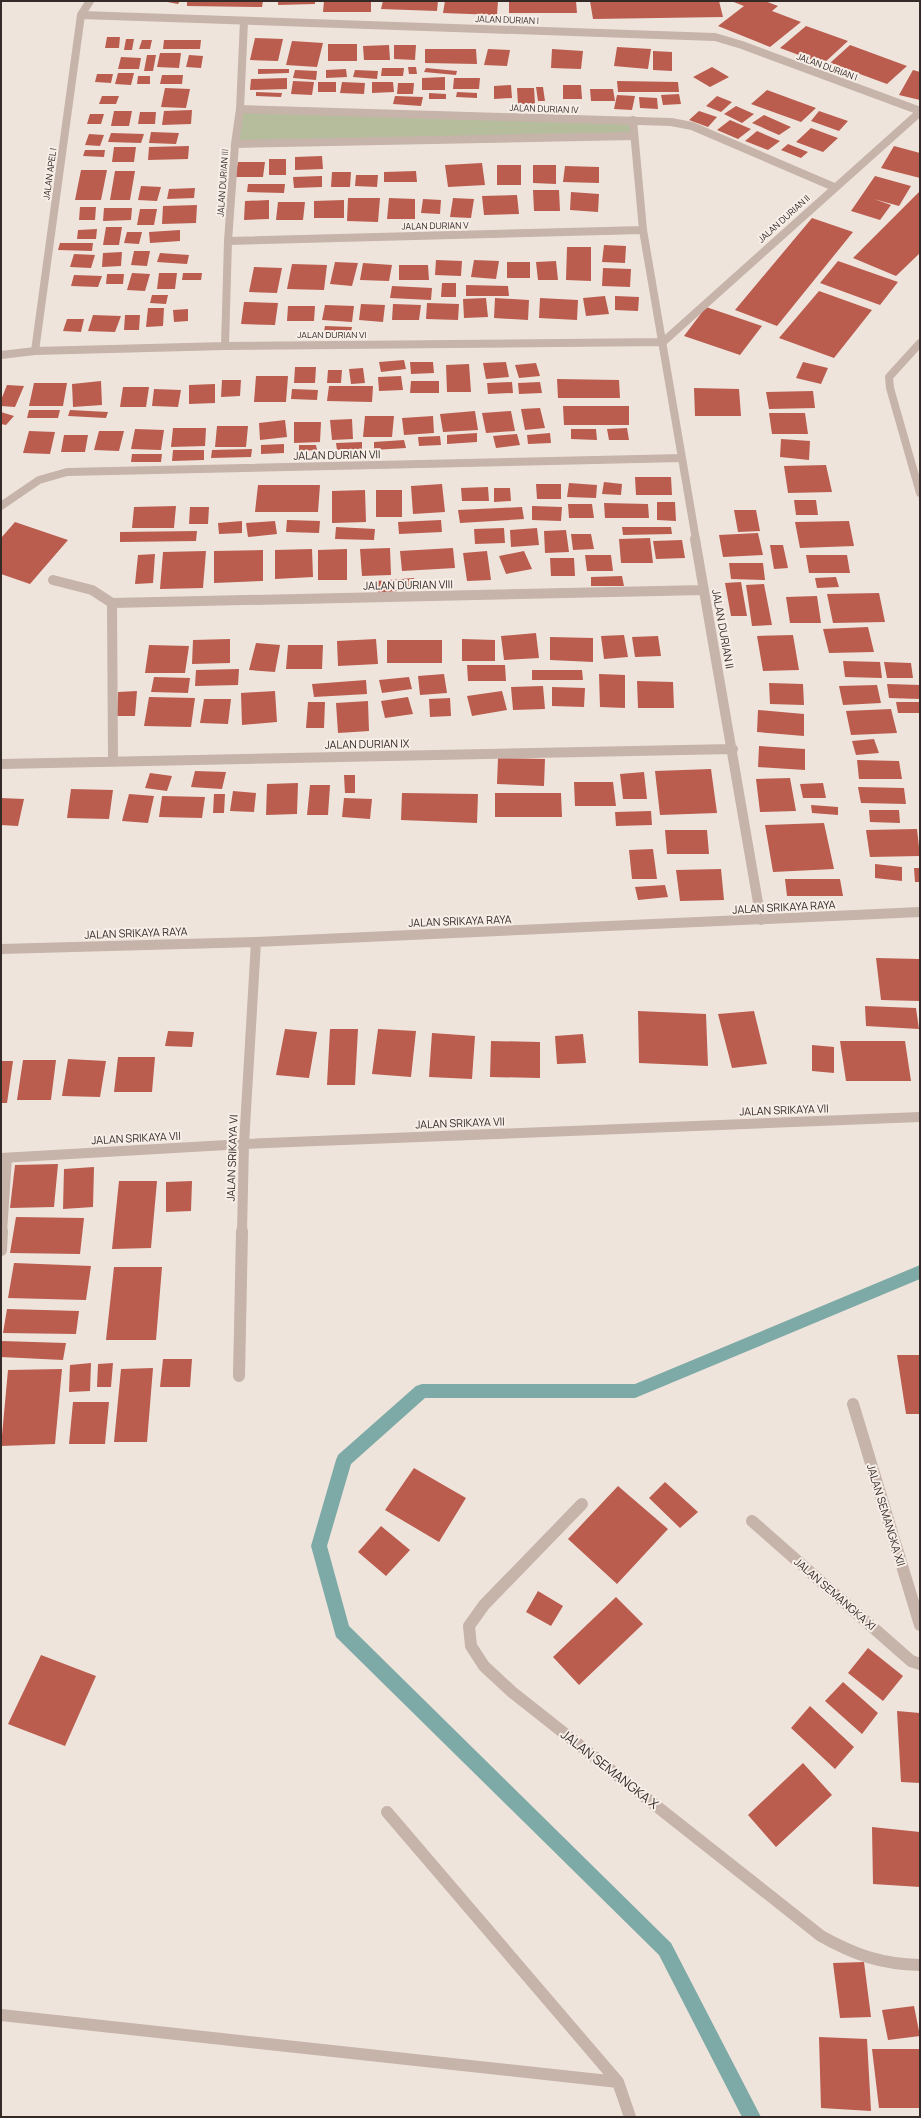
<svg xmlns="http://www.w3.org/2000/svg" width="921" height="2118" viewBox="0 0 921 2118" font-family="Manrope,sans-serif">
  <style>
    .green { fill: #b6bd9d }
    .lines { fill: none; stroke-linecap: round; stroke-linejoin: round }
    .stream { fill: #7daaa6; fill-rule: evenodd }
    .building { fill: #ba5c4e }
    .street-far2 { stroke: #c6b3a9; stroke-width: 8 }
    .street-far1 { stroke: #c6b3a9; stroke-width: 10 }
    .street { stroke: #c6b3a9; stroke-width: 12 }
    .labels { text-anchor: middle; stroke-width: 4; stroke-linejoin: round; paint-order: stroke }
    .far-street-label { font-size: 9px; fill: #342a28; stroke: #f7eee7 }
    .street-label { font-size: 11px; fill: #342a28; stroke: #f7eee7 }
    .near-street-label { font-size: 13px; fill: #342a28; stroke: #f7eee7 }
  </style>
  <rect width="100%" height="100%" fill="#efe4dc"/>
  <path class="green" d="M240,109L633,120V136L235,144Z"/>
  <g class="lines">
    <path class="stream" d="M920,1265V1279L635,1398H425L351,1464L327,1546L349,1626L671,1943L761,2117H742L659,1955L336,1637L311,1546L336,1460L338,1455L416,1386L422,1384H635Z"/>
  </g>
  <path class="building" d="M162,1H180L178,4Z
    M187,1H263L262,7L187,6Z
    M278,1H315V4L278,5Z
    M324,1H371V12H323Z
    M383,1H438L437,11L381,9Z
    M445,1H498L497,15L443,13Z
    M509,1H576L577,13H509Z
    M590,1H719L723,17L593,19Z
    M731,1H765L778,6L772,11L801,22L770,47L718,26L744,6Z
    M806,26L848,41L823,64L780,48Z
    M107,37H120L119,48H105Z
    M255,38L283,39L278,61L250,60Z
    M126,39H134L132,50H124Z
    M142,40H152L150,49H139Z
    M164,40H201L200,49H163Z
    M292,41L323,43L317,67L286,65Z
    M328,44H357V61H328Z
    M389,45L390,60H364L363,46Z
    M394,45H416L415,60L394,59Z
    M850,45L907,66L887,84L830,63Z
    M617,47L651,49L648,69L614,66Z
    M425,49H476L477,64L425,63Z
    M488,49L510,50L507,66L484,65Z
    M552,49L583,51L581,69L551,68Z
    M653,51L672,52V71L653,70Z
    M160,53H181L179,68L157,67Z
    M147,55H156L153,71H144Z
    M189,55L203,56L201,68L186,67Z
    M121,57L141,58L139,69H118Z
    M408,67H416L417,74H409Z
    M712,67L729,77L710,87L693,77Z
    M382,68H404L403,76H381Z
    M426,68L457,71L456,75L424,72Z
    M258,69H289V73L258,74Z
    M346,69L347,77L326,78V70Z
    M295,70L317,71L316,80L293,78Z
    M355,70L378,71L377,79L353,77Z
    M913,70L920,72V100L899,95Z
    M118,73H134L131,85L115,84Z
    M97,74H113L111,83L95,82Z
    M162,75H183L182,84H160Z
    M138,76H150V84H137Z
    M445,77V90H422V78Z
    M287,78V89L250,90L251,79Z
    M454,78H480L479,89H453Z
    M293,81L314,82L312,95L291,94Z
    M617,81L678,82L679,92H618Z
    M318,82H336V92H318Z
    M342,82L365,83L364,94L340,93Z
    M372,82H393L394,92L372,93Z
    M398,83H414L413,94H397Z
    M511,85L512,98L494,99V86Z
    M563,85H581L582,99H563Z
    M536,87H543L545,101H538Z
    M165,88L190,89L186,108L161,107Z
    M517,88H534L535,104H518Z
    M590,89H613L615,101H591Z
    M767,90L816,108L801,122L751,104Z
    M256,92L282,93L281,97L256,96Z
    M457,92L477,93V98L456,97Z
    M429,93L446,94V99H429Z
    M679,94L681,104L663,105L661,95Z
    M617,95L635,96L632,110L614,109Z
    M102,96H119L116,104H99Z
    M395,96L423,97L421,106L393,104Z
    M717,96L732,102L721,112L706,106Z
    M639,97L657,98L658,109L640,108Z
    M736,106L754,114L742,123L724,114Z
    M192,110L191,124L162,125L164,111Z
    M114,111H132L129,126H111Z
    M699,111L717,117L708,127L689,120Z
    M819,111L848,121L839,131L811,121Z
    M140,112H156L155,124H138Z
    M90,114H104L101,124H87Z
    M764,115L791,127L779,135L752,123Z
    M730,120L751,129L738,139L717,130Z
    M811,128L838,138L823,152L796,142Z
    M757,131L780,141L768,150L745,141Z
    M151,132L179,133L176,144L149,143Z
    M111,133L144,134L141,143L108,142Z
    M89,134L104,135L100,146L85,145Z
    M788,144L808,152L801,158L781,150Z
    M189,146L188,159L148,160L149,147Z
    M894,146L920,153V178L881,168Z
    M114,147H136L134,162H112Z
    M85,150H105L104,157L83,156Z
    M322,156L323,169L295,170V157Z
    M269,159H286V175H269Z
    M238,162H265L263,177H235Z
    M482,163L485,185L448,187L445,165Z
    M497,165H521V185H497Z
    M533,165H556V184L533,183Z
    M565,166L599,167V183L563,182Z
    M81,170H107L101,200H75Z
    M115,171H135L130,200H110Z
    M416,171L417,182H384V172Z
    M332,172H351L350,187H331Z
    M356,175H378L377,187L355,186Z
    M322,176V187L294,188L293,177Z
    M875,176L911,186L899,206L874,199L891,205L880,220L851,211Z
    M248,184H285L284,193L247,192Z
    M141,186L161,187L157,201L138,200Z
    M195,188L194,198L167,199L169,189Z
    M533,190H559L560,211H534Z
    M920,191V253L896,276L853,258Z
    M571,192L599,194L598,212L570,210Z
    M517,195L519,214L484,215L482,196Z
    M348,198H380L378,222L347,221Z
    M389,198L415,199V219H387Z
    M453,198L474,199L471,218L450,217Z
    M423,199L441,200L440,214L421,213Z
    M269,200V219L244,220L245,201Z
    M344,200V218H314V201Z
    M278,202H305L303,220H276Z
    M197,205L196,223L162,224L163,206Z
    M80,207H96L95,220H79Z
    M104,208H132L131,220L103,221Z
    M140,209H157L154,225H137Z
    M812,218L853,232L777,326L735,310Z
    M106,227H122L119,245H103Z
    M97,229L96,239H77L78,230Z
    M180,230V241L150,243L149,232Z
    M127,232H142L139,244L124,243Z
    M60,243H93L92,251L58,250Z
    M604,245L626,246L625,263L602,262Z
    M567,247H591V281L566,280Z
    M134,251H150L147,266L131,265Z
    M122,252L121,266L102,267L103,253Z
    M160,253L189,255L187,264L157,262Z
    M74,254L95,255L91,268L70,267Z
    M436,260L462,261L461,276L435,275Z
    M474,260L499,261L496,279L471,277Z
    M556,261L558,280H538L536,262Z
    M838,261L898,282L880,305L820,283Z
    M335,262L358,263L352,286L330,284Z
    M507,262H530V278H507Z
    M363,263L392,265L389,281L360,280Z
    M292,264L327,265L324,290L287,289Z
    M399,265H428L429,280H399Z
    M254,267L282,268L277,293L249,292Z
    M603,268L631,269L630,287L602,286Z
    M132,273L150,274L145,291L127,290Z
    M159,273H177L175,289H157Z
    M183,273H202L201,280H182Z
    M107,274H124L123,284H106Z
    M74,275L102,276L98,287L71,286Z
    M442,283H456V297H441Z
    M466,285L508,286L509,296H466Z
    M392,286L432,288L431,300L390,298Z
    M819,291L872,310L834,358L779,338Z
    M152,295H168L166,304L150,303Z
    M605,296L609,314L586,316L583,298Z
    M615,296L639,297L638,311L615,310Z
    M486,298L488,317L464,318L463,299Z
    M495,298L529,300L528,320L494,318Z
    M540,298L578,300L577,320L539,318Z
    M244,302L278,303L275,325L241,324Z
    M427,303L459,304L458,320L426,319Z
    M361,304L385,305L383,322L359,320Z
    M393,304L421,305L419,320H392Z
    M325,305L354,306L352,322L322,320Z
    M288,306H315L314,321H287Z
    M706,307L762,326L740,355L684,336Z
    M148,308H164L163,326L146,327Z
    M188,309V321L174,322L173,310Z
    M93,315L121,316L115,332L88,331Z
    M125,315H140L139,330H124Z
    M67,319H84L81,332L63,331Z
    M325,326L352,327L350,338L323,337Z
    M404,360L406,369L381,372L379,362Z
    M410,362H433L434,373L411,374Z
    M506,362L509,377L486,379L483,363Z
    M803,362L828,368L821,384L796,378Z
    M536,363L540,376L519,378L515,365Z
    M469,364L471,392H447L446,365Z
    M295,367H316L315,383H294Z
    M363,368L365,383L351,384L349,369Z
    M328,370H342L341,383H327Z
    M256,376H288L286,402H254Z
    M401,376L403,390L379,391L378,377Z
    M557,379L619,380L620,398H558Z
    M222,380H241L240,396L221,397Z
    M101,381L102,405L73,407L72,384Z
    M411,381H439V393H410Z
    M512,382L513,393L488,394L487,383Z
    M540,382L542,393L519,394L518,383Z
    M34,383H67L63,406H29Z
    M215,384V403L189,404V385Z
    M7,385L24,386L15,407L1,406V400Z
    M329,386H373L372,402L327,401Z
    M123,387H149L146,407H120Z
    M694,388L739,389L741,416H695Z
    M154,389L181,390L178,407L152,406Z
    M292,389L318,390L317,400L291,399Z
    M813,391L815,408L769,409L766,392Z
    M563,406H629V425H564Z
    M540,408L545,428L525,430L521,409Z
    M29,410H60L58,418H27Z
    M70,410L108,412L106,418L68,416Z
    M475,411L478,430L443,432L440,414Z
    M511,411L515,431L486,433L482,413Z
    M1,412L14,416L6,425L1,424Z
    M769,413H805L808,434H772Z
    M365,416H394L392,437H363Z
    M433,416L434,433L404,435L402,418Z
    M352,419L353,439L332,440L330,420Z
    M285,420L287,437L260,440L259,423Z
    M294,422H321L320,442L294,443Z
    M217,426H248L246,447H215Z
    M173,428H206L205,446L171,447Z
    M627,428L629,440H609L607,429Z
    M135,429L164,430L161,450L131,449Z
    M571,429H596L597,440L571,439Z
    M29,431L55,432L50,454L23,453Z
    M99,431H124L119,451L94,450Z
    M477,433V442L447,444V435Z
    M550,433L551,443L528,444L527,435Z
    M517,434L520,445L496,448L493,436Z
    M64,435H88L85,452H61Z
    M440,436L441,445L419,446L418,437Z
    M781,439L810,441L809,460L780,457Z
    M404,440L406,448L374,450V442Z
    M362,442V449L337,450L336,443Z
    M284,444V453L261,454V445Z
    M299,445H316L317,450L299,451Z
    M252,449L251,457L211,458L212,450Z
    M173,450H204V460L172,461Z
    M132,454H162L161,462H131Z
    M826,465L832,492L788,493L784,466Z
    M635,477H671L672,495H636Z
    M604,482L622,484L621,495L602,494Z
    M569,483L597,485L596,498L567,497Z
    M442,484L445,512L413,514L411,486Z
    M536,484H561V499H537Z
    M258,485H320L318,512H255Z
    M488,487L489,501H462L461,488Z
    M494,488H510L511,501L494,502Z
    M365,490L366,522L332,523V491Z
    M376,490H402V517H376Z
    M794,500H816L818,515H796Z
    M657,502H675L676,521L657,520Z
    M604,503L648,504L649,518H605Z
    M568,504H592L594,518H569Z
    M176,506L174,528H132L134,507Z
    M532,506L562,507L561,521L532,520Z
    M190,507H209L208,524H189Z
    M522,507L524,519L460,523L458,510Z
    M734,510H756L760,531L738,532Z
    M287,520L320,521L319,533L286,532Z
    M441,520L442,532L399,534L398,522Z
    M242,521V533L219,534L218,523Z
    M275,521L277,534L248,537L246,523Z
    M849,521L854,546L800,548L795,522Z
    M15,522L68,540L30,584L1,574V538Z
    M336,527L375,529L374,540L335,539Z
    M622,527H671L672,534L623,535Z
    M504,528L505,543L475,544L474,529Z
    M537,528L539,545L511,547L510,530Z
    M566,530L569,552L545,553L544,531Z
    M197,531L196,541L120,542V532Z
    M758,533L763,555L723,557L719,535Z
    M571,534H591L594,549L573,550Z
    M650,538L653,563H621L619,539Z
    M682,540L685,558L656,559L653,541Z
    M770,545H783L788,568L774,569Z
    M390,548L391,575L362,576L360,549Z
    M453,548L455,568L402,571L400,551Z
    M312,549L313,577L275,579V550Z
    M347,549V580H318V550Z
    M263,550V581L214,583V551Z
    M206,551L203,588L160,589L163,552Z
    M487,551L491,580L467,581L463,553Z
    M524,551L532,569L506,574L499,556Z
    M155,554L153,583L135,584L138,555Z
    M585,555H611L613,571H587Z
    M806,555H847L850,573H809Z
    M550,558H574L575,576H551Z
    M729,563H763L765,580L731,579Z
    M622,576L624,586H591V577Z
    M836,577L839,587L817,588L815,578Z
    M414,578L416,589L378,593L376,581Z
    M741,582L747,616H731L725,583Z
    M764,584L772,625L752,626L746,585Z
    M879,593L885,622L833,623L827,594Z
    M817,596L821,623H790L786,597Z
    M868,627L874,652L829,653L823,629Z
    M536,633L539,658L504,660L501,636Z
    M624,635L628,657L604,659L601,636Z
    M793,635L799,670L763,671L757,636Z
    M658,636L661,656L635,657L632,637Z
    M550,637L593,638V662L550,660Z
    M230,639V663L192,664L193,640Z
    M376,639L378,664L338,666L337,641Z
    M462,639L495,640V661H462Z
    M387,640H442V663H387Z
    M256,643L280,645L275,672L249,670Z
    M149,645L189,646L185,673H145Z
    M288,645H323L322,669H286Z
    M843,661L880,662L882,678L845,677Z
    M884,662L911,663L913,678H887Z
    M467,665H505L506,681H468Z
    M239,669L238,685L195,686L196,670Z
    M532,670H582L583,680H532Z
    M444,674L447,693L420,695L418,676Z
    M599,674L625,675V708L600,707Z
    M154,677L190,678L188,693L151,692Z
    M409,677L412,689L382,693L379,680Z
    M366,680L367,694L314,697L312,684Z
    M637,681L673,682L674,708H638Z
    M769,683L803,684L804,705L770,704Z
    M887,684L920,685V699L889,698Z
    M877,685L881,703L843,705L839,686Z
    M543,686L545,709L513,710L511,687Z
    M552,687L585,688L584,707L552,706Z
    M137,691L135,716H117L118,692Z
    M275,691L277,722L242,725L241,693Z
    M502,691L507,710L472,716L467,696Z
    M149,697L195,698L191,727L144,726Z
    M408,697L413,714L385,718L381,701Z
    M450,698L451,716L430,717L429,699Z
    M204,699H231L228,724L200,723Z
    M368,701L369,731L338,733L336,703Z
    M308,702H325L324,728H306Z
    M896,702H920V713H898Z
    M891,709L897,733L851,735L846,711Z
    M758,710L804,714V736L757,732Z
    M874,739L879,753L856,755L852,741Z
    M759,746L805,749V770L758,767Z
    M498,758L545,759L544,786L497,784Z
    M857,760L899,761L902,779H859Z
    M711,769L717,813L660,815L655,771Z
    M195,771L226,772L222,789L191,787Z
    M644,772L647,799H623L620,774Z
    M150,773L172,776L167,791L145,788Z
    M344,775H355V793H345Z
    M790,778L796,811L760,812L756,779Z
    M574,782H613L616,806H575Z
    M298,783L297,814L266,815L267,784Z
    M823,783L826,798H803L800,784Z
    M310,785H330L328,815H307Z
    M858,787L904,788L906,804L861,803Z
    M71,789L113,790L109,819L67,818Z
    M233,791L256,793L254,812L230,811Z
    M402,793L478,794L477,823L401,820Z
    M495,793H561L562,817H495Z
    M129,794L154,796L148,823L122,821Z
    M214,794H225L224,813H213Z
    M162,796L205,797L202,818L159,817Z
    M1,798L24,799L18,826L1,825Z
    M344,798L372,799L370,819L342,817Z
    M811,805L838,807V815L812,813Z
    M869,810H899L900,823L870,822Z
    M651,811L652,825L616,826L615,812Z
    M824,823L834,869L773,872L765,825Z
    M917,829L920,856L870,857L866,830Z
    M665,830H707L709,854H667Z
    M653,849L657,879H632L629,850Z
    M875,864L902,867V881L875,878Z
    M914,868H920V882H915Z
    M721,869L724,900L680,901L676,870Z
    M785,879H840L843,896H787Z
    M665,885L668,897L638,900L635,887Z
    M876,958L920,959V1001L881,1000Z
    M865,1006L916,1008L919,1029L866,1026Z
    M638,1011L706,1014L708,1066L639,1063Z
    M754,1011L767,1064L732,1068L718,1014Z
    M285,1029L317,1032L309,1078L276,1075Z
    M330,1029H358L355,1085H327Z
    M378,1029L416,1031L411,1077L372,1074Z
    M168,1031L194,1032L192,1047L165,1046Z
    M432,1033L475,1036L472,1079L429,1077Z
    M583,1034L586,1063L557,1064L555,1036Z
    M491,1041L540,1042V1078L490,1077Z
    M840,1041H905L911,1081H846Z
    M812,1045L834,1047V1073L812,1071Z
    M118,1057H155L152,1092H114Z
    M68,1059L106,1061L100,1097L62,1096Z
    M23,1060H56L51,1100H17Z
    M1,1061H13L7,1103H1Z
    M58,1164L54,1207L10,1208L15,1165Z
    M94,1167L93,1207L63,1209L64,1169Z
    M119,1181H157L151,1248L112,1249Z
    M192,1181L191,1211L166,1212V1182Z
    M16,1217L84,1218L80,1254L10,1253Z
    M14,1263L91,1266L86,1300L8,1298Z
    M114,1267H162L156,1340H106Z
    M7,1309L79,1311L76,1334L3,1333Z
    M1,1341L66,1343L63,1360L1,1357Z
    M897,1355H920V1414H906Z
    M163,1359H192L190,1387H160Z
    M91,1363L90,1391L69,1392L70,1365Z
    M113,1363L111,1387H97L98,1364Z
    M153,1368L147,1442H114L121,1369Z
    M62,1369L55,1444L1,1446L8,1370Z
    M73,1402H109L105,1444H69Z
    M414,1468L466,1498L439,1542L385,1510Z
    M665,1482L698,1512L680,1528L649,1498Z
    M618,1486L668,1529L617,1584L568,1539Z
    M381,1526L410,1550L386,1576L358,1552Z
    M538,1591L563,1606L551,1626L526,1612Z
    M616,1597L643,1624L579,1685L553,1657Z
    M868,1648L903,1676L883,1701L848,1673Z
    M41,1655L96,1676L65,1746L8,1724Z
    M843,1682L878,1713L862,1734L825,1701Z
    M810,1706L854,1747L835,1769L791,1728Z
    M897,1711L920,1713V1783L901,1782Z
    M803,1763L832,1795L776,1847L748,1815Z
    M872,1827L920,1832V1887L873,1884Z
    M864,1962L871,2017L840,2018L833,1963Z
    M914,2006L920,2036L888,2040L882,2010Z
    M819,2037L867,2039L871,2111L821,2108Z
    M872,2049H920V2108H879Z"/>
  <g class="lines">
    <path class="street-far2" d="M81,15L715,37L742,45L920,111
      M240,109L671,122L692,126L834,187
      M633,120L643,230L696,540
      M235,144L633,136
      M228,241L643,230
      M920,343L889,377L890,388L920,493
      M225,346L228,241L235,144L240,109L244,21
      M35,351L81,15L90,1
      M1,355L35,351L225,346L663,342L920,112
      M1,506L39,480L67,472L682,458"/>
    <path class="street-far1" d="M695,539L761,920
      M53,580L92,590L112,603L113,762
      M112,603L704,590
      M1,764L733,749
      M1,949L256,942L920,912
      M1,1158L244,1144L920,1117
      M2,1232L7,1158
      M242,1232L244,1144L256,942"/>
    <path class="street" d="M1,1250L2,1231
      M239,1376L242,1231
      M853,1404L920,1625
      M582,1504L484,1605L469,1626L471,1646L484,1666L512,1692L821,1936C855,1955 881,1964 920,1965
      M752,1521L911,1661L920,1664
      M387,1812L618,2082L630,2117
      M1,2015L618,2082"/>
  </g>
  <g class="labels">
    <g class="far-street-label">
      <text transform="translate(507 20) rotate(2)" y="3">JALAN DURIAN I</text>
      <text transform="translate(827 67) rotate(20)" y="3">JALAN DURIAN I</text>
      <text transform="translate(544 109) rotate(2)" y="3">JALAN DURIAN IV</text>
      <text transform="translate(50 174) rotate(-82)" y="3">JALAN APEL I</text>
      <text transform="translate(223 183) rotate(-86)" y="3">JALAN DURIAN III</text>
      <text transform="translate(784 219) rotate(-42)" y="3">JALAN DURIAN II</text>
      <text transform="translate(435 226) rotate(-1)" y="3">JALAN DURIAN V</text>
      <text x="332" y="338">JALAN DURIAN VI</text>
    </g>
    <g class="street-label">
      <text transform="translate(337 455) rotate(-1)" y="4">JALAN DURIAN VII</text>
      <text transform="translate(408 585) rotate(-1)" y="4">JALAN DURIAN VIII</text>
      <text transform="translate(723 629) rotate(80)" y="4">JALAN DURIAN II</text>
      <text transform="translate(367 744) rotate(-1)" y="4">JALAN DURIAN IX</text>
      <text transform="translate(784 907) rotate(-3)" y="4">JALAN SRIKAYA RAYA</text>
      <text transform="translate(460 921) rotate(-2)" y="4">JALAN SRIKAYA RAYA</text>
      <text transform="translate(136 933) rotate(-2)" y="4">JALAN SRIKAYA RAYA</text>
      <text transform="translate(784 1110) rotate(-2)" y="4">JALAN SRIKAYA VII</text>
      <text transform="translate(460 1123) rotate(-2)" y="4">JALAN SRIKAYA VII</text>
      <text transform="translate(136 1138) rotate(-3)" y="4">JALAN SRIKAYA VII</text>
      <text transform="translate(232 1158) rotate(-88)" y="4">JALAN SRIKAYA VI</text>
      <text transform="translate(886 1515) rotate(73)" y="4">JALAN SEMANGKA XII</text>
      <text transform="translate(835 1594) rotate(41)" y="4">JALAN SEMANGKA XI</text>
    </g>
    <g class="near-street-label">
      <text transform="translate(610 1769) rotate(38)" y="5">JALAN SEMANGKA X</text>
    </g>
  </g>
  <rect width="921" height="2118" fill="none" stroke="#342a28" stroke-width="4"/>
</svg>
